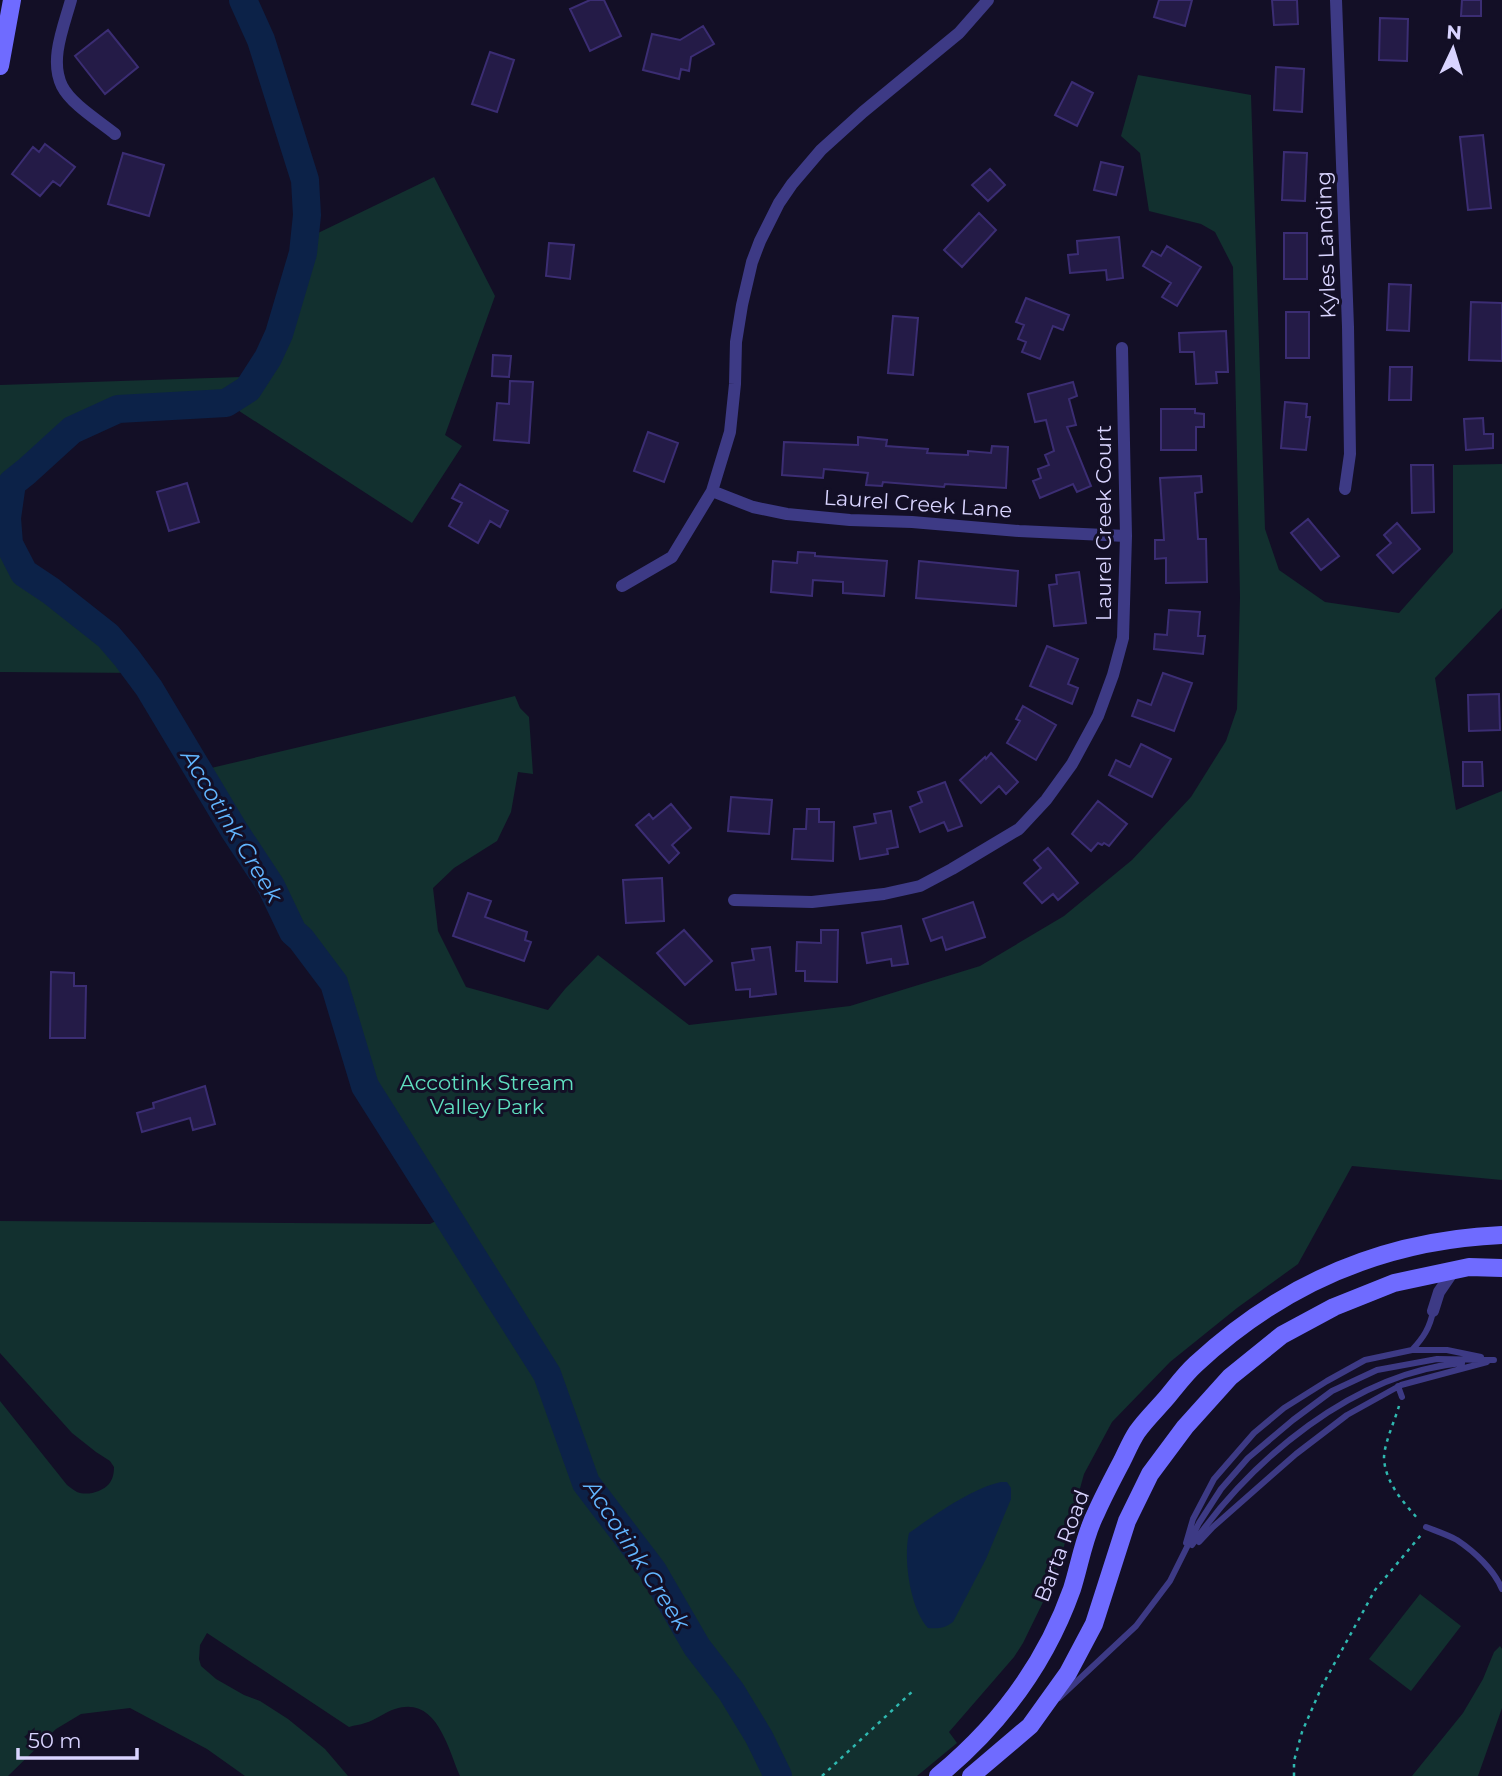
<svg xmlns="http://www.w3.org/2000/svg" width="1502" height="1776" viewBox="0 0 1502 1776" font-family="Montserrat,sans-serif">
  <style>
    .green { fill: #12302f }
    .water { fill: #0c2248 }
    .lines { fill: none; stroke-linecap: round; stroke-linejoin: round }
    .river { stroke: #0c2248; stroke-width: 28 }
    .building { fill: #241b47; stroke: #3b2d73; stroke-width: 2 }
    .path { stroke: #2fb8b0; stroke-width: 2.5; stroke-dasharray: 3.5 5; stroke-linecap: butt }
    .lane { stroke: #3d3a85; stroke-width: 6 }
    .street { stroke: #3d3a85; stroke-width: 12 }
    .secondary { stroke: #6f6bff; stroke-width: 18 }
    .labels { text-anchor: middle; stroke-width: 6; stroke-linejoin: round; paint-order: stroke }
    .street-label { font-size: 21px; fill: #d9d4ff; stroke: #130f26 }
    .park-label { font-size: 21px; fill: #5fe0c0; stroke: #130f26 }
    .water-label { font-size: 23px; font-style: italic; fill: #62b6ff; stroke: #130f26 }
  </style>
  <rect width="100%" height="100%" fill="#130f26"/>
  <path class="green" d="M1138,75L1251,95L1265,529L1279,570L1325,602L1399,613L1453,552V465L1502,464V608L1435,678L1456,810L1502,791V1180L1352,1166L1298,1264L1237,1308L1170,1362L1112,1422L1084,1474L1061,1557L1047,1594L1023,1643L1014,1657L949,1732L957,1743L917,1776H460C448,1749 437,1695 395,1709C385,1712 376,1720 365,1723C360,1725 355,1725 349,1727L207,1633L200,1645L199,1659L201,1666L216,1679L244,1695L260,1701L288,1719L325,1749L348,1776H245L207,1749L130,1708L81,1714L56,1729L8,1776H0V1401L67,1485C70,1487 73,1490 77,1492C87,1496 102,1492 109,1484C113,1479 114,1473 114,1467L110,1461L96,1452L72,1433L0,1353V1221L430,1224L447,1215L365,1086L334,983L318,942L296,916L285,889L207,769L515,696L520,708L529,717L533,774L518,772L511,812L497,841L454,868L433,888L438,931L466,987L548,1010L565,989L598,955L689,1025L850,1006L980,966L1064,916L1132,860L1191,797L1226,741L1237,709L1240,598L1233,267L1215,232L1201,224L1149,211L1140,153L1121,136Z
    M434,177L495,296L445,435L462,446L412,523L233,407L96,417L12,495L17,556L128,639L149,673L0,672V385L271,376L318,233Z
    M1420,1594L1461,1626L1411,1691L1369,1659Z
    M1500,1646L1502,1649V1708L1478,1776H1412L1463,1713L1483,1679L1494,1652Z"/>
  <path class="water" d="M1001,1482H1007L1011,1488V1499L986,1559L953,1622C945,1628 939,1629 928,1628C910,1608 903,1559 909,1533C933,1516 972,1488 1001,1482Z"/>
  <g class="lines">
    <path class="river" d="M243,0L261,40L305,180L307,215L303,253L279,334L268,358L248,389L226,403L118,409L72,430L27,471L12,483L7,518L9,544L24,573L51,591L108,636L126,657L149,688L234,830L271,886L293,932L301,939L334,983L365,1086L547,1374L586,1483L653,1571L697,1647L731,1691L759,1737L778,1776"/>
  </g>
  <path class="building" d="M590,0H604L621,36L590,51L570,9Z
    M1159,0H1192L1185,26L1154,17Z
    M1272,0H1297L1298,24L1274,25Z
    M1462,0H1481V16H1461Z
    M1380,18L1408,19L1407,61L1379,60Z
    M703,26L714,44L691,57L689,71L681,69L679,79L643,70L652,34L680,40Z
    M108,30L138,67L105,94L75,56Z
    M490,52L514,60L497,112L472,104Z
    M1276,67L1304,69L1302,112L1274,110Z
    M1072,82L1093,93L1077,126L1055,115Z
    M1483,135L1491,208L1468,210L1460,137Z
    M45,144L75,167L60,186L53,181L40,196L12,174L33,147L39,152Z
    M1284,152L1307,153L1305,201L1282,200Z
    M123,153L164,165L149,216L108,204Z
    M1101,162L1123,167L1116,195L1094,190Z
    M990,169L1005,185L988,201L972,185Z
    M979,213L996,230L962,267L944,250Z
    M1284,233H1307V279H1284Z
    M1119,237L1123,278L1107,280L1106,270L1070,273L1068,255L1078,254L1077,241Z
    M549,243L574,245L570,279L546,276Z
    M1167,246L1201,267L1177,306L1162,297L1171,283L1143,266L1152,251L1161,256Z
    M1389,284L1411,285L1409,331L1387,330Z
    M1026,298L1069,315L1063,330L1053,326L1040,359L1022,352L1026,342L1018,339L1024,325L1016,322Z
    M1471,302L1502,303V361L1469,360Z
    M1286,312H1309V358H1286Z
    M893,316L918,318L913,375L888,373Z
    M1226,331L1228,372H1216L1217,383L1196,384L1194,352H1180L1179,333Z
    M493,355L511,356L509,377L492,376Z
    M1390,367H1412L1411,400H1389Z
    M510,381L533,382L529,443L494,440L497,403L509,404Z
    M1073,382L1077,396L1069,399L1076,425L1067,427L1091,486L1077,492L1073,484L1040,498L1033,481L1041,478L1038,469L1049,465L1045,455L1054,451L1046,420L1035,422L1028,394Z
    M1285,402L1307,404L1306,417H1310L1306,450L1281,448Z
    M1161,409H1195V413L1204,414V427H1196V450H1161Z
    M1483,418L1484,434H1493V448L1466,450L1464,419Z
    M648,432L678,443L664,482L634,471Z
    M858,437L887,440L886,446L928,449L927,453L968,455V451L991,453L992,446L1008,447L1006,488L945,484L944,487L883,482L882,486L866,485L868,473L824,469L823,478L782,475L784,442L858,445Z
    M1411,465H1433L1434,512L1412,513Z
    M1201,476L1202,492L1195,493L1198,539H1206L1207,582L1166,583V558L1155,559V540H1164L1160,478Z
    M187,483L199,522L169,531L157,492Z
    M460,484L508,511L500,527L490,521L478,543L449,526L462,503L452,498Z
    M1308,519L1339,556L1321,570L1291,533Z
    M1397,523L1420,549L1393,573L1377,555L1391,543L1384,535Z
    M798,552L815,553V556L887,561L884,596L843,593V582L813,580L812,596L771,592L773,561L797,563Z
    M919,561L1018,571L1016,606L916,598Z
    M1079,572L1086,623L1054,626L1049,585L1057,584L1056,575Z
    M1169,610L1200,612L1198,636H1205L1203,654L1154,649L1155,634L1167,635Z
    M1047,646L1078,659L1068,684L1078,688L1072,704L1030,686Z
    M1163,673L1192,683L1174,731L1132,716L1138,700L1151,705Z
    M1499,694L1500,730L1469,731L1468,695Z
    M1023,706L1056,725L1036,760L1007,743L1020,721L1016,719Z
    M1141,744L1171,759L1152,797L1109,775L1116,760L1130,767Z
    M991,753L1018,782L1006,794L999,786L981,803L960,780L985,757L986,759Z
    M1463,762H1482L1483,786H1463Z
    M945,782L962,826L948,831L944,822L920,832L910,807L922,802L918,792Z
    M731,797L772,800L769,834L728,831Z
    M1098,801L1127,824L1109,846L1104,843L1102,845L1098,843L1091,851L1072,834Z
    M671,804L691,828L672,845L679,853L669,863L636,825L649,814L653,819Z
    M807,809H819V822H834L833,861L792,859L794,829H806Z
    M891,811L898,847L887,849L888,854L860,859L854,827L876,823L874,814Z
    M1048,848L1078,883L1058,900L1053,894L1042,903L1024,883L1041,868L1034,860Z
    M662,878L664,921L626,923L623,880Z
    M468,893L491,901L485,917L527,932L525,940L531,942L524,961L453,936Z
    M973,902L985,937L946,950L942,937L931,941L923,919Z
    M901,926L908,964L892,966L891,959L867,963L862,933Z
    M684,930L712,961L685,985L657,953Z
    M821,930H838L837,982L805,981V971H796L797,942L821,943Z
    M770,947L776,994L750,997V989L736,990L732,963L754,960L752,949Z
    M51,972L74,973V986H86L85,1038H50Z
    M205,1086L215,1124L193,1130L190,1118L142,1132L137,1113L154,1108L153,1103Z"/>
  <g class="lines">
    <path class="path" d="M1399,1406C1395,1420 1384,1444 1384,1458C1385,1482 1403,1502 1418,1519
      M822,1776L915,1689
      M1294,1776V1761L1302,1732L1322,1686L1375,1590L1421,1535"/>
    <path class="lane" d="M1412,1350C1423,1338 1430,1328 1433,1311
      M1398,1386L1402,1397
      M1426,1527C1436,1531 1448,1535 1457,1540C1475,1552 1494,1570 1502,1589
      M1199,1542L1213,1527L1296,1454L1347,1415L1401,1385L1487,1362
      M1186,1543L1193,1519L1214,1479L1254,1433L1284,1408L1327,1381L1365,1360L1412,1350H1447L1481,1357
      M1192,1545C1252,1459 1353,1373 1462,1363
      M1059,1698L1136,1626L1170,1581L1199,1523L1221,1489L1248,1458L1293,1420L1332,1391L1377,1370L1437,1359L1494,1360"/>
    <path class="street" d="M71,0C64,26 49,60 62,86C71,104 99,121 115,134
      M1336,0L1348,327L1350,454L1345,489
      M712,491L753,507L787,514L850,520L912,522L1019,531L1126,536
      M622,586L672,557L712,491L730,432L735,384L736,342L742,305L752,262L760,241L779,203L792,184L821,150L863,112L959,33L988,0
      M734,900L812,902L884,894L920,886L952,869L1019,829L1046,800L1072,764L1098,716L1113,675L1123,638L1126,536L1122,348
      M1433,1311L1439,1292L1454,1270"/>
    <path class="secondary" d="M0,66L12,0
      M938,1776C1000,1725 1045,1665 1072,1589C1080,1564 1084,1536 1096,1513C1104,1495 1113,1478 1122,1461C1127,1451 1131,1441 1137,1432C1146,1419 1158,1408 1168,1396C1177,1385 1186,1373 1196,1364C1283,1283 1384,1240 1502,1235
      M971,1776L1030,1726L1068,1673L1094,1624L1127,1521L1150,1474L1185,1427L1230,1377L1282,1335L1334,1307L1394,1283L1469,1267L1502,1268"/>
  </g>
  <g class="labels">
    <g class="street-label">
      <text transform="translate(1326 245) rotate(-92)" y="7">Kyles Landing</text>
      <text transform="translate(918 504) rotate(4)" y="7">Laurel Creek Lane</text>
      <text transform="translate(1104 523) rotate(-90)" y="7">Laurel Creek Court</text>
      <text transform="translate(1062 1546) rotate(-69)" y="7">Barta Road</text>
    </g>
    <g class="park-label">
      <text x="487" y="1090">Accotink Stream<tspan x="487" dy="24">Valley Park</tspan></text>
    </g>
    <g class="water-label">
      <text transform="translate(232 826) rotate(59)" y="8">Accotink Creek</text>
      <text transform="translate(637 1555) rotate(57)" y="8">Accotink Creek</text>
    </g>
  </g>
  <g transform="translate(1453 49) rotate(4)" stroke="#130f26" stroke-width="5" paint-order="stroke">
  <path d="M0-5L12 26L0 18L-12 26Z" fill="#d9d4ff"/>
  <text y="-10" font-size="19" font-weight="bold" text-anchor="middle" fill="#d9d4ff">N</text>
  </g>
  <path d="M18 1748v10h119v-10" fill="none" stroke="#d9d4ff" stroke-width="3.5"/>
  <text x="28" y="1748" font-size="21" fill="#d9d4ff" stroke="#130f26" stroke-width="5" paint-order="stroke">50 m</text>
</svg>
